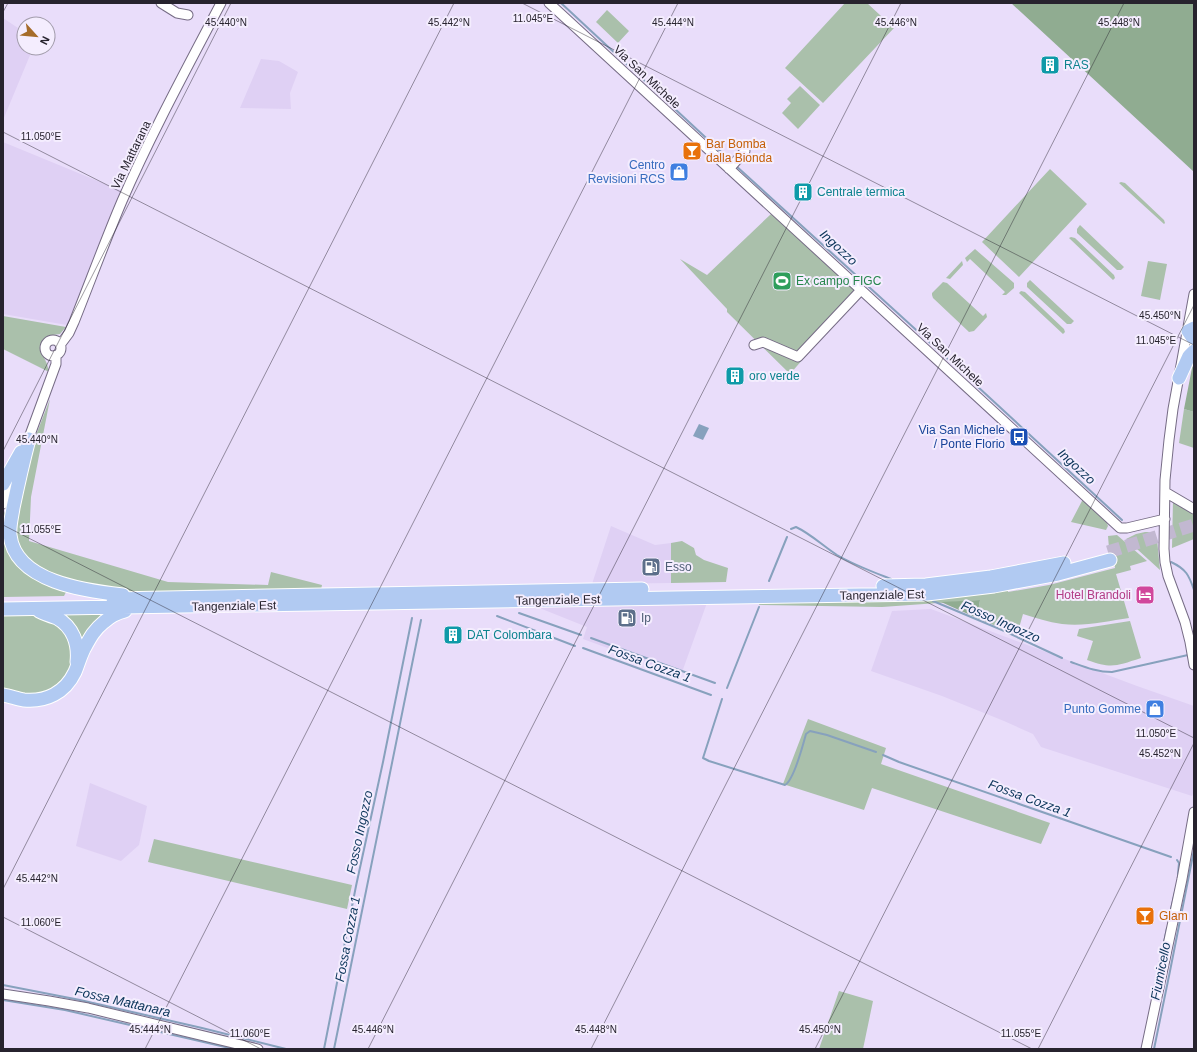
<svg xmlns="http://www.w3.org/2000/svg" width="1197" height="1052" viewBox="0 0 1197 1052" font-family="Helvetica,sans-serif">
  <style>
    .built { fill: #dfd0f4 }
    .green { fill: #aac0ab }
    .forest { fill: #90ac91 }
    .water { fill: #87a1bd }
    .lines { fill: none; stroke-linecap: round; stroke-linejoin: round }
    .stream { stroke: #87a1bd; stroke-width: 2 }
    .highway-tunnel { stroke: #c2b8d1; stroke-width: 13; stroke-dasharray: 13 6; stroke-linecap: butt }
    .minor-casing { stroke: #766c85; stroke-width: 11 }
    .highway-casing { stroke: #fff; stroke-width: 15 }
    .minor { stroke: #fff; stroke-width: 9 }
    .highway { stroke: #b1caf2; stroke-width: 13 }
    .ticks { fill: none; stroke: #27232e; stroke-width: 1; stroke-opacity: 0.45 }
    .labels { text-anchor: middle; stroke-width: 4; stroke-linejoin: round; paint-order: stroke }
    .culture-label { font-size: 12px; fill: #0d838f; stroke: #f4edfe; text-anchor: start }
    .street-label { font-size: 12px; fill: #27232e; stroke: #f4edfe }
    .food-label { font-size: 12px; fill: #c56008; stroke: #f4edfe; text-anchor: start }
    .shop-label { font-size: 12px; fill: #366cbe; stroke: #f4edfe; text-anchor: end }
    .leisure-label { font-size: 12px; fill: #27864d; stroke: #f4edfe; text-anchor: start }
    .transit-label { font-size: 12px; fill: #164399; stroke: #f4edfe; text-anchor: end }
    .service-label { font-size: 12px; fill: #4e5e75; stroke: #f4edfe; text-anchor: start }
    .hotel-label { font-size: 12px; fill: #b23c85; stroke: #f4edfe; text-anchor: end }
    .water-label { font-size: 13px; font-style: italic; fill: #0a3459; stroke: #f4edfe }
    .ticks-label { font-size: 10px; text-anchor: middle; fill: #27232e; stroke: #f4edfe; stroke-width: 4; stroke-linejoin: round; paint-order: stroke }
  </style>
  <rect width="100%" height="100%" fill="#e9ddfa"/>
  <path class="built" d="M3,18L24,32V48H33L3,120Z
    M261,59L279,61L298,72L290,93L291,109L240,108Z
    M3,142L122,191L67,325L3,314Z
    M611,526L655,545L671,543V583L592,584Z
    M708,600L681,675L583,639L587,627L527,603Z
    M931,609L1137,686L1194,706V792L1192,796L1041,747L1033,734L1004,721L942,696L871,671L892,611Z
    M90,783L147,806L139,845L121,861L76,846Z"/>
  <path class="green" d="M845,3H867L894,28L823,103L785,68Z
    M607,10L629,31L618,43L596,22Z
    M800,86L820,105L798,129L782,113L791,103L787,99Z
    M1050,169L1087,204L1019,277L982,242Z
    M1121,182L1125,183L1164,220L1165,223L1164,224L1119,183Z
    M771,214L861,290L859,295L790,374L727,312V309L680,259L707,275Z
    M1080,225L1124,267L1121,270H1117L1077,233V229Z
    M1071,237L1075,238L1114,275L1115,278L1113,280L1069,238Z
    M975,249L1014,283V288L1006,295H1002L1005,292L970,259L967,262L965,258Z
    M962,261L963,265L950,279L946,278Z
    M1148,261L1167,264L1160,300L1141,296Z
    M1030,280L1074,321L1071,324H1067L1027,287V283Z
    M943,282L947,283L983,316L986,313L987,317L974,331L969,332L933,298L932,295V293Z
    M1021,291L1025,292L1064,329L1065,332L1063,334L1019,293Z
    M3,316L66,327L60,334L53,335L44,341L41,351L47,364L49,372L3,349Z
    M50,399L31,497L29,541L168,582L268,585L271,572L322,585L321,590L106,593L36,569L21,551L15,532L27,458Z
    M1184,409L1194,412V448L1179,443Z
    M15,486L9,542L63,588L66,592L64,596L3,597V516Z
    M1083,499L1107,523L1108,526L1106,530L1071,522Z
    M1173,500L1194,511V539L1172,548Z
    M1145,532C1151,532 1154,533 1157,539L1160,570L1126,539L1136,534Z
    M1117,535L1147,561L1130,566L1131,570L1116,574L1129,618C1108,621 1084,627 1062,624C1048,622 1036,618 1023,614L1017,635L977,618L980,600L882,607L759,605L760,602L981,594L1008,590V592L1049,585L1115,568L1114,562L1109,548L1108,536Z
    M682,541L694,548L696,555L704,560L728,568L726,582L671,583V543Z
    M62,613L105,614L84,644Z
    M3,615H40L45,616L66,631L75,661L67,680L43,696L3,691Z
    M1130,621L1141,658C1116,666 1112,669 1087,660L1093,641L1077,636L1079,629Z
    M808,719L886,748L881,764L1050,823L1041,844L872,788L864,810L783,784Z
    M154,839L352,885L347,909L148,862Z
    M839,991L873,1001L863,1049H819Z"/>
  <path class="forest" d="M1011,3H1194V172Z
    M1194,363V412L1184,409L1192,368Z
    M980,600L977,618L941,602Z"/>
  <path class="water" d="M699,424L709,428L703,440L693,436Z"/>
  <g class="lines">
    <path class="stream" d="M561,3L732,162
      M735,165L925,338L1122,520
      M791,529L796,527C811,534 823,546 837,555C854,565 873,572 891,579
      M1171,562C1186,569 1189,575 1194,590
      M769,581L787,537
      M933,601L1002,630L1062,658
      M519,613L581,635
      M497,616L575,646
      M591,638L715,683
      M583,648L711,695
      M1071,662C1085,667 1097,672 1112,672L1188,655
      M727,688L759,607
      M722,699L703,758L709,761L785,785C794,780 803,745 806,734L810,731L827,735L876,752
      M883,755L899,762L1171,857
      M1177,860L1179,863L1178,874
      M1170,913L1176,888
      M1158,971L1167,928
      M3,985L80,1000L202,1028L286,1049
      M3,1000L65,1010L234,1049
      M324,1049L356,886L383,762L412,618
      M334,1049L421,620
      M1154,1049L1170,971L1194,850"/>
    <path class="highway-tunnel" d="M1108,552L1194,525"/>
    <g class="minor-casing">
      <path id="minor" d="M161,3L177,13L188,15
        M549,3L1120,528H1127L1165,519
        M729,169L745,151
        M1194,294L1173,409L1169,440L1165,480L1164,549L1165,562L1168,576L1185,622L1190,642L1194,665
        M45 348a8 8 0 1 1 16 0a8 8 0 1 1-16 0Z
        M60,345L69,333L74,322C90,282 105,241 122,201C151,134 187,68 221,3
        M754,345L763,342L798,357L861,290
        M27,443L56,364V355
        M1165,492L1194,509
        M3,504L16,471
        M3,994L49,1001L88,1008L258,1049
        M1146,1049L1182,879L1194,812"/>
    </g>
    <g class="highway-casing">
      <path id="highway" d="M1194,328L1188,331L1192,337L1194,338
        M1179,378L1189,356L1194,351
        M29,439C23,462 18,484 13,508C12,516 9,526 10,535C15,582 86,591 123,595
        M3,484L21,452
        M883,586L926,585L991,577L1064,563
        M113,599L642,589
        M3,609L735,597L927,594L994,586L1058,574L1110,560
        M39,611C45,614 51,616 57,618C73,627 79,644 77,662
        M3,695C10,696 17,699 24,700C46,702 65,693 75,672C78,665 80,657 84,649C90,638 94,630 104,622C111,616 116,613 125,611"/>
    </g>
    <use href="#minor" class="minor"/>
    <use href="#highway" class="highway"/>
  </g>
  <path class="ticks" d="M522,3L1194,345M3,12L8,3M3,132L1194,738M3,451L231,3M3,525L1032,1049M3,889L454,3M3,917L261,1049M145,1049L678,3M368,1049L901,3M591,1049L1124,3M815,1049L1194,305M1038,1049L1194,743"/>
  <defs>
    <g id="building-square" transform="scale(1)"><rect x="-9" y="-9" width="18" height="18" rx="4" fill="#0f9aa8" stroke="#f4edfe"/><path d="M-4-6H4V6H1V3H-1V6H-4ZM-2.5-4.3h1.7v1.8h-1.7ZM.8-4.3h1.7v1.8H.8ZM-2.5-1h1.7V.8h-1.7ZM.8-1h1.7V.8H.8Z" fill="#fff"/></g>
    <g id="bar-square" transform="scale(1)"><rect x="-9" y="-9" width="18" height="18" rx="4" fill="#e8710a" stroke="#f4edfe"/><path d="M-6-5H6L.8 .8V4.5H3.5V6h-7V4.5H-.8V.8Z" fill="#fff"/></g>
    <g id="shop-square" transform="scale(1)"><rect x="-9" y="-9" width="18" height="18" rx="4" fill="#3f7fe0" stroke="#f4edfe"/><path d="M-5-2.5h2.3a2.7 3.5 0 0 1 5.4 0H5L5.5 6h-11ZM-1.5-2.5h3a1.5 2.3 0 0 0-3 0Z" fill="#fff"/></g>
    <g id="stadium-square" transform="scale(1)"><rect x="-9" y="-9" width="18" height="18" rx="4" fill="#2e9e5b" stroke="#f4edfe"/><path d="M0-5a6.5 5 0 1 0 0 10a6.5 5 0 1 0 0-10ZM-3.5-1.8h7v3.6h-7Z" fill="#fff"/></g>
    <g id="bus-square" transform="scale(1)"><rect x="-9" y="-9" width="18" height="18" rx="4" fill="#1a4fb4" stroke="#f4edfe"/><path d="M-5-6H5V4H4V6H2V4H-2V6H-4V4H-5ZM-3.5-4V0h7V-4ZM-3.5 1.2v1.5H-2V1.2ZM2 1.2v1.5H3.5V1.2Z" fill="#fff"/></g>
    <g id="fuel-square" transform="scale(1)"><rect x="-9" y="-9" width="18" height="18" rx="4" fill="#5c6f8a" stroke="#f4edfe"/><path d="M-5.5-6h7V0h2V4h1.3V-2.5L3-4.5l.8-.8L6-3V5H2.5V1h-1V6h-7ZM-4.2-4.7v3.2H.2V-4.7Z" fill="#fff"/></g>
    <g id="hotel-square" transform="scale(1)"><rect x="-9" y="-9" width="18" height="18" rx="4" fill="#d1479c" stroke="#f4edfe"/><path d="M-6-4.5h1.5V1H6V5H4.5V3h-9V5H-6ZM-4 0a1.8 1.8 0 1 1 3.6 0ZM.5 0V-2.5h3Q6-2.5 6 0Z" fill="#fff"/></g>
  </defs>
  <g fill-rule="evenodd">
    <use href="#building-square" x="1050" y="65"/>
    <use href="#bar-square" x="692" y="151"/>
    <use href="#shop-square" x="679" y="172"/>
    <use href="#building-square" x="803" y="192"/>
    <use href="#stadium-square" x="782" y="281"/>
    <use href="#building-square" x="735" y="376"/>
    <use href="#bus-square" x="1019" y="437"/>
    <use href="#fuel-square" x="651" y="567"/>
    <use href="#hotel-square" x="1145" y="595"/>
    <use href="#fuel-square" x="627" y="618"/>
    <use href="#building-square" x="453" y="635"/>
    <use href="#shop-square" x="1155" y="709"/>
    <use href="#bar-square" x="1145" y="916"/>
  </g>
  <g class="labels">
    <g class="culture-label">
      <text x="1064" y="69">RAS</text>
      <text x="817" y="196">Centrale termica</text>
      <text x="749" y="380">oro verde</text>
      <text x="467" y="639">DAT Colombara</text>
    </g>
    <g class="street-label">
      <text transform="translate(647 77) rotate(43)" y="4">Via San Michele</text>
      <text transform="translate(131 155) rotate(-64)" y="4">Via Mattarana</text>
      <text transform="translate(950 355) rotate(43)" y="4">Via San Michele</text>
      <text transform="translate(882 595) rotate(-1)" y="4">Tangenziale Est</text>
      <text transform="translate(558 600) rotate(-1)" y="4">Tangenziale Est</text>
      <text transform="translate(234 606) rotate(-1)" y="4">Tangenziale Est</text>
    </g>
    <g class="food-label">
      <text x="706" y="148">Bar Bomba<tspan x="706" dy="14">dalla Bionda</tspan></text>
      <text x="1159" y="920">Glam</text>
    </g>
    <g class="shop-label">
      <text x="665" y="169">Centro<tspan x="665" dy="14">Revisioni RCS</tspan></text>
      <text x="1141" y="713">Punto Gomme</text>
    </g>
    <g class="leisure-label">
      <text x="796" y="285">Ex campo FIGC</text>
    </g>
    <g class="transit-label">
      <text x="1005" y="434">Via San Michele<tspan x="1005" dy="14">/ Ponte Florio</tspan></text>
    </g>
    <g class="service-label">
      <text x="665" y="571">Esso</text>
      <text x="641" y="622">Ip</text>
    </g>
    <g class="hotel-label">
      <text x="1131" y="599">Hotel Brandoli</text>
    </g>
    <g class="water-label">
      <text transform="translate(839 247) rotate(43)" y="5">Ingozzo</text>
      <text transform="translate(1077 466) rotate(43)" y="5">Ingozzo</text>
      <text transform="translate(1001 621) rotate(24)" y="5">Fosso Ingozzo</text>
      <text transform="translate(650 663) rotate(20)" y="5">Fossa Cozza 1</text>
      <text transform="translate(1030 798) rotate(20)" y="5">Fossa Cozza 1</text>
      <text transform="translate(359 832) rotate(-78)" y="5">Fosso Ingozzo</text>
      <text transform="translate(347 939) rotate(-79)" y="5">Fossa Cozza 1</text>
      <text transform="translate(1160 971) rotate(-79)" y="5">Fiumicello</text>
      <text transform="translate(123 1001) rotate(13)" y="5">Fossa Mattanara</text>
    </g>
  </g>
  <g class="ticks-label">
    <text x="533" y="22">11.045°E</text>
    <text x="226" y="26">45.440°N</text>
    <text x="449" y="26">45.442°N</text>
    <text x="673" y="26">45.444°N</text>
    <text x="896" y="26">45.446°N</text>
    <text x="1119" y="26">45.448°N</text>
    <text x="41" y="140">11.050°E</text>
    <text x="1160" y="319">45.450°N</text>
    <text x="1156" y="344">11.045°E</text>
    <text x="37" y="443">45.440°N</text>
    <text x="41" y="533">11.055°E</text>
    <text x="1156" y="737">11.050°E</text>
    <text x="1160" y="757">45.452°N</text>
    <text x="37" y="882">45.442°N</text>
    <text x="41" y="926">11.060°E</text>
    <text x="150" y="1033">45.444°N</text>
    <text x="373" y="1033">45.446°N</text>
    <text x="596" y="1033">45.448°N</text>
    <text x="820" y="1033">45.450°N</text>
    <text x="250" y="1037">11.060°E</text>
    <text x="1021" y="1037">11.055°E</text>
  </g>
  <rect width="1197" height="1052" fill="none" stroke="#27232e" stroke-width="8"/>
  <g transform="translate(36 36) rotate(117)"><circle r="19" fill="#f4edfe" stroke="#a29cab"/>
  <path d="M0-3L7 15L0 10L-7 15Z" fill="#a56c2a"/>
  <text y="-6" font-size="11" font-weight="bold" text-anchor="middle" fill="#27232e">N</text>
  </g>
</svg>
